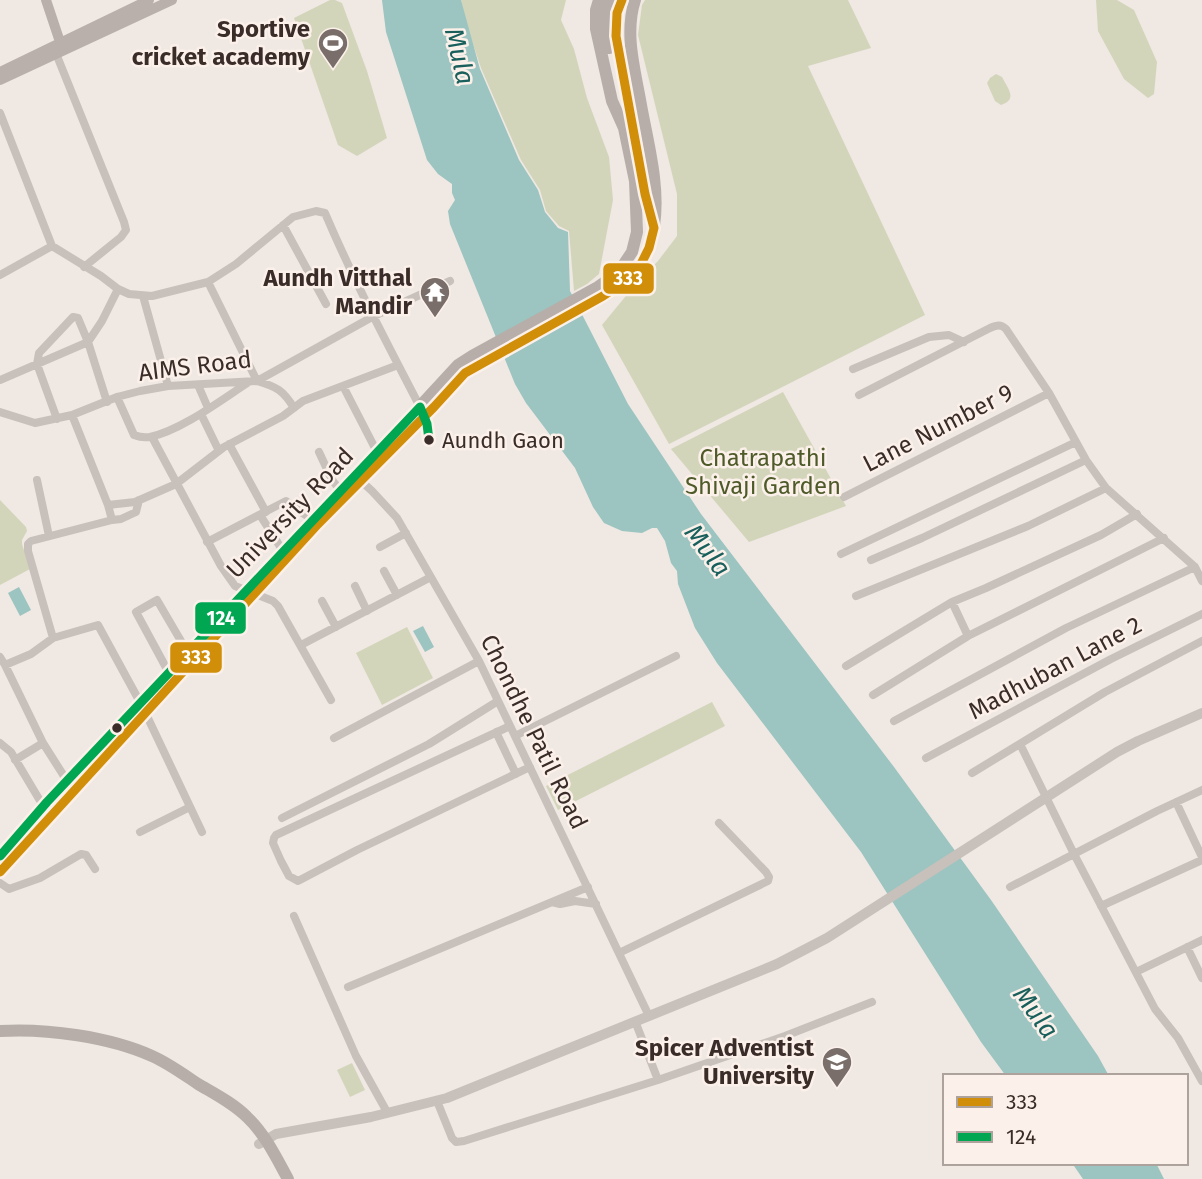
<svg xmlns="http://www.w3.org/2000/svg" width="1202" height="1179" viewBox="0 0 1202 1179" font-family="'Fira Sans',sans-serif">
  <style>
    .green { fill: #d3d5bb }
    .water { fill: #9cc4c0 }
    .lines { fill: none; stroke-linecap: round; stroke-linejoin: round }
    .minor { stroke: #c8c0bb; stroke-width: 8 }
    .tertiary { stroke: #c8c0bb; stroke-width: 10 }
    .secondary { stroke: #b9b0ab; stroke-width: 10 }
    .primary { stroke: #b7aeaa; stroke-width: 12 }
    .bus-1-casing { stroke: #fcf1ea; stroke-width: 14 }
    .bus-2-casing { stroke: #fcf1ea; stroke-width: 14 }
    .bus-1 { stroke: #d18e08; stroke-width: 9 }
    .bus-2 { stroke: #00a651; stroke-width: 9 }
    .bus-dot { fill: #3a2c28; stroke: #fcf1ea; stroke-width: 2.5 }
    .labels { text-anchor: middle; stroke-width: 5; stroke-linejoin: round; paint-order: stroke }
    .bus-label { font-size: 22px; fill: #3a2c28; stroke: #fcf1ea; text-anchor: start }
    .poi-label { font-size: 24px; font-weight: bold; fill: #3a2c28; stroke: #fcf1ea; text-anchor: end }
    .street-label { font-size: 24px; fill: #3a2c28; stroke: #fcf1ea }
    .park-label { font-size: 24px; fill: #4e5b29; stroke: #fcf1ea }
    .water-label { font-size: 26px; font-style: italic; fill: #19605d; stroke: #fcf1ea }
    .line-badge { stroke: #fcf1ea; stroke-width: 2.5 }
    .badge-label { font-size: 19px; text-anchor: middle; font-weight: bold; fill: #fff }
  </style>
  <rect width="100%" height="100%" fill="#efe8e3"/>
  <path class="green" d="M330,0H335L342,3L367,71L387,138L357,156L338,145L294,18Z
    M461,0H566L561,20L574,49L587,98L609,157L613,200L599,274L587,284L574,291L569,231L559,226L546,211L540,190L521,160L481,68L466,23Z
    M645,0H848L871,48L808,66L925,315L669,444L602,325L639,280L658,261L677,236V194L638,35L642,5Z
    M1096,0H1117L1134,10L1157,62L1154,94L1148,98L1124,79L1098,31Z
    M996,74L1002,77C1008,89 1018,99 1001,105L995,101L987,83L990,78Z
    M783,392L846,506L749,542L671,449Z
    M0,500L26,527L27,531L22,540V544L30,569L0,585Z
    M407,627L433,678L382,705L356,653Z
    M712,702L725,726L558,810L546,786Z
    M352,1063L365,1090L350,1097L337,1070Z"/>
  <path class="water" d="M382,0H461L480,69L519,160L538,190L545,212L558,228L568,232L570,291L628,404L701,514L894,767L991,900L1098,1056L1109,1076H1006L981,1042L861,852L717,663L695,628L678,584L677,571L671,563L665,541L657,528H652L642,533L622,531L604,523L593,507L575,468L526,403L515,384L450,224L448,211L455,200L452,193V184L438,174L427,160L386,32Z
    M19,587L31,610L20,616L8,593Z
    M423,626L434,647L425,652L413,631Z
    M1072,1163H1156L1164,1179H1083Z"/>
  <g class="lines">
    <path class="minor" d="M55,51L124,222L126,230L121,237L84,267
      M0,113L52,246
      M283,225L326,304
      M0,275L52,246L101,276L118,289L129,294L152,296L208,282L236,264L293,217L316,211L325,213C353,279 387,343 420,407
      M208,282L257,381C277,387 283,390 294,408
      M143,296L168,386
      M853,369L929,337L949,335L964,342
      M0,380L88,342L102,321L118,289
      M198,385L208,408
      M343,386L377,452
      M859,395L990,328C997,325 1001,324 1006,329L1049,393L1086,460L1106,488L1195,567L1202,581
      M117,397L134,435C139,437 144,438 150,437C182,430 221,400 249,382
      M0,412L35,423L72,415L117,397L140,391L168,386L257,381L374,316L450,281
      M201,414L219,451
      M72,415L108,505L135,502L176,484L224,447L283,416L303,401L398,365
      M57,419L37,364L39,353L73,317L78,318L88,342L107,402
      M152,437L221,566L235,586L273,601L278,606L331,700
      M229,444L266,512
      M319,452L332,480L341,491
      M37,480L49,536
      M360,480L372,491L397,518L479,661L649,1016
      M844,497L1049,393
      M108,505L112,520L31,541L28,544V551L53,638L98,625L141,704
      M260,515L283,551
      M112,520L121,519L136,512L139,500
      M207,542L286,501L318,524
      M380,547L406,533
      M841,554L1076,442
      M871,560L922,538L1086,460
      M384,571L397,595
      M355,586L367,611
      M856,596L1028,526L1106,488
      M322,601L336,627
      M952,602L968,636
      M301,645L431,577
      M0,657L5,665L43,743
      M5,665L31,654L53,638
      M846,666L952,602L986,588L1101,535L1137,514
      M169,673L136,612L157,600L188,653
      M873,695L968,636L1164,538
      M146,714L202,832
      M894,721L1066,628L1195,567
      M510,726L276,835L274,838L273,843L281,861L289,876L298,881L357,850L530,767
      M496,732L516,774
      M515,736L676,656
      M334,738L479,661
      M0,743L11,752L45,809
      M1020,744L1074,854L1155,1009L1178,1038L1202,1081
      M926,758L1111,659L1202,614
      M15,760L43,743L69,784
      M972,773L1105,692L1202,641
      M1176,802L1202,857
      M282,818L429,744L498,701
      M140,832L190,807
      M0,883L9,889L40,878L81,854L86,855L95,869
      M1010,887L1157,811L1202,790
      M552,902L560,904L575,901L596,904
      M1101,906L1202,860
      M294,916L356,1056L387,1112
      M1187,947L1202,978
      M619,953L768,881L769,877L766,872L719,823
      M1136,972L1202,940
      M348,987L588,887
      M635,1021L658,1080
      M437,1101L452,1138L456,1142L464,1141L658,1080L785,1036L872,1002"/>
    <path class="tertiary" d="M259,1144L276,1134L371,1117L447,1098L777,964L827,938L1117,752L1138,741L1202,713"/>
    <path class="secondary" d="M46,0L62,48
      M0,72L149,0
      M0,80L172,0"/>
    <path class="primary" d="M609,48C606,32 605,15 611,0
      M375,455L458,365L472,356L598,287L618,273L632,252L637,232L635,181L624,128L612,101L596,29V10L599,0
      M0,856L47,802L266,570
      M0,872L318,524L434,407L465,373L477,366C506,349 536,333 565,317C590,303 622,290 640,266C647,255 653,239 654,226C660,186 648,144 641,105C635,70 624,34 635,0
      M0,1031C46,1028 110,1037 152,1056C168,1063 183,1074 198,1084C215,1094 233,1103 247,1117C265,1134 276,1157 288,1179"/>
    <g class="bus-1-casing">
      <path id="bus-1" d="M0,872L318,524L434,407L465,373L603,296L626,281L640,266L649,248L654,228L645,194L616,36L617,13L622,0"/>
    </g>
    <g class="bus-2-casing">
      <path id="bus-2" d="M0,856L47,802L420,407L427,424L429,440"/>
    </g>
    <use href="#bus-1" class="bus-1"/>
    <use href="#bus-2" class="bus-2"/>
  </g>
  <defs>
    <g id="stadium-pin" transform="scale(1.575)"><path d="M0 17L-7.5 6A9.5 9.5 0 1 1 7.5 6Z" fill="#796e69" stroke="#fcf1ea"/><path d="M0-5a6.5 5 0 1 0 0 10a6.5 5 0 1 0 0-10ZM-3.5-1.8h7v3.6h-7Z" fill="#fff"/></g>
    <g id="temple-pin" transform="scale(1.575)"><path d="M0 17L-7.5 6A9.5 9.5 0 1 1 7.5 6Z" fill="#796e69" stroke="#fcf1ea"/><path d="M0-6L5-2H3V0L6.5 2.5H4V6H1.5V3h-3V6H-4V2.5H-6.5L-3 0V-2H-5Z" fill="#fff"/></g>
    <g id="university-pin" transform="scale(1.575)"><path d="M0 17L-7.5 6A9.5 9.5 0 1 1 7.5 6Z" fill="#796e69" stroke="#fcf1ea"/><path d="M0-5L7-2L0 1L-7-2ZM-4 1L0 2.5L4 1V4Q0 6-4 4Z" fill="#fff"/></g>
  </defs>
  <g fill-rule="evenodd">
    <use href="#stadium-pin" x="333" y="43"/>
    <use href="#temple-pin" x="435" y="292"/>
    <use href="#university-pin" x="837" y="1062"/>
  </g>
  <g class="bus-dot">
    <circle cx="429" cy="440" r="6"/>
    <circle cx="117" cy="728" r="6"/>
  </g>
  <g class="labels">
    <g class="bus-label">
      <text x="442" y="448">Aundh Gaon</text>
    </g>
    <g class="poi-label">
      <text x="310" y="37">Sportive<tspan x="310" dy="28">cricket academy</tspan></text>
      <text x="412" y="286">Aundh Vitthal<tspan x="412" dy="28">Mandir</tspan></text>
      <text x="814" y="1056">Spicer Adventist<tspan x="814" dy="28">University</tspan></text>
    </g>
    <g class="street-label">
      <text transform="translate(195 366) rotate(-7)" y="8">AIMS Road</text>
      <text transform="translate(938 428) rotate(-27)" y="8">Lane Number 9</text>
      <text transform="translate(290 513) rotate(-46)" y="8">University Road</text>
      <text transform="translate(1055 668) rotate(-28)" y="8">Madhuban Lane 2</text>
      <text transform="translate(534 732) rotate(64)" y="8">Chondhe Patil Road</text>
    </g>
    <g class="park-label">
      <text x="763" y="466">Chatrapathi<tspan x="763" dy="28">Shivaji Garden</tspan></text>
    </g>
    <g class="water-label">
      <text transform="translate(460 56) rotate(77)" y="9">Mula</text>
      <text transform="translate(708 550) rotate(53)" y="9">Mula</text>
      <text transform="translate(1036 1012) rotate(54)" y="9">Mula</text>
    </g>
  </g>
  <g class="line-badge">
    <rect x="602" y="262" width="53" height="33" rx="7" fill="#d18e08"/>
    <rect x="194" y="601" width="53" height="34" rx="7" fill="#00a651"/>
    <rect x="169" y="641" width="54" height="33" rx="7" fill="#d18e08"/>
  </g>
  <g class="badge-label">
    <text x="628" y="285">333</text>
    <text x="221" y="625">124</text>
    <text x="196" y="664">333</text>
  </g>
  <rect x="943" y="1074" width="245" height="91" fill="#fcf1ea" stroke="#aea29c" stroke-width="2"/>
  <rect x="957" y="1097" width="35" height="10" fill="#d18e08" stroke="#aea29c" stroke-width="2"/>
  <text x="1006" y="1109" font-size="21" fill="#3a2c28">333</text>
  <rect x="957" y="1132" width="35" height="10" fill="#00a651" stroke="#aea29c" stroke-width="2"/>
  <text x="1006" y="1144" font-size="21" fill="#3a2c28">124</text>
</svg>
